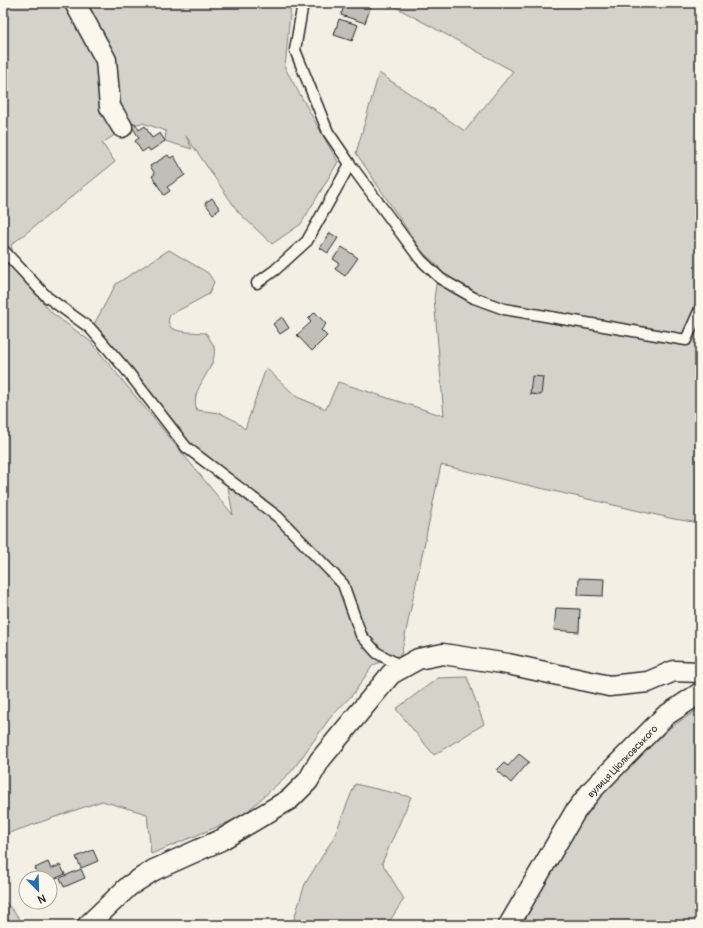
<svg xmlns="http://www.w3.org/2000/svg" width="703" height="928" viewBox="0 0 703 928" font-family="Pangolin,sans-serif">
  <style>
    .green { fill: #d5d2c9; stroke: #807e7a }
    .building { fill: #c0beb6; stroke: #2b2b2b }
    .lines { fill: none; stroke-linecap: round; stroke-linejoin: round }
    .lane-casing { stroke: #2b2b2b; stroke-width: 13 }
    .street-casing { stroke: #2b2b2b; stroke-width: 23 }
    .lane { stroke: #fbf7ec; stroke-width: 10 }
    .street { stroke: #fbf7ec; stroke-width: 20 }
    .labels { text-anchor: middle; stroke-width: 3.5; stroke-linejoin: round; paint-order: stroke }
    .street-label { font-size: 10px; fill: #2b2b2b; stroke: #fbf7ec }
  </style>
  <rect width="100%" height="100%" fill="#f3efe4"/>
  <filter id="ink" filterUnits="userSpaceOnUse"><feTurbulence type="fractalNoise" baseFrequency=".025" numOctaves="2"/><feDisplacementMap in="SourceGraphic" scale="8" xChannelSelector="R" yChannelSelector="G"/><feConvolveMatrix kernelMatrix="1 2 1 2 8 2 1 2 1" color-interpolation-filters="sRGB"/></filter>
  <g filter="url(#ink)">
    <path class="green" d="M3,3H291L285,68L338,162L301,224L272,244L239,213L186,136L192,149L165,141L166,131L143,123L131,125L102,143L115,162L11,245L18,274L52,313L90,341L233,515L225,471L189,445L168,415L93,326L116,284L169,250L208,273L214,282L209,294L170,315L168,321L171,328C181,333 194,332 206,333C208,337 213,343 214,347C218,370 188,388 197,410L220,413L234,420L245,429L266,368L297,397L326,409L338,382L444,416L434,298L439,267L421,250L356,153L379,73L465,131L513,71L388,3H700V523L674,519L441,465L401,655L373,665L354,693L330,718L292,771L241,817L151,854L147,814L102,801L3,835Z
      M467,677L484,724L434,755L396,709L438,678Z
      M700,708V925H515L581,820L599,795L671,727Z
      M355,784L411,797L382,863L404,899L387,925H292L305,884L334,837Z
      M3,899L25,925H3Z"/>
    <path class="building" d="M345,3H372L365,23L341,15Z
      M339,19L358,25L352,41L334,35Z
      M135,123L139,130L145,126L152,138L160,133L165,141L150,151L148,148L142,152L135,141L139,138L131,125Z
      M168,155L170,158L174,156L185,175L167,187L170,191L164,195L152,176L155,174L150,166Z
      M212,198L220,209L213,214L205,203Z
      M330,233L338,238L328,253L320,248Z
      M342,247L358,258L345,276L335,269L339,263L333,259Z
      M315,312L326,324L321,330L327,336L312,351L297,335L311,322L308,319Z
      M282,317L289,328L280,334L273,324Z
      M532,376L543,377L541,395L530,394Z
      M579,578L604,579L603,596L578,595Z
      M556,608L580,609L579,632L554,630Z
      M519,754L529,762L511,783L497,770L504,763L508,766Z
      M93,850L98,861L81,868L76,857Z
      M48,862L51,869L60,865L65,874L50,881V878H40L35,868Z
      M81,869L85,878L64,887L60,878Z"/>
    <g class="lines">
      <g class="lane-casing">
        <path id="lane" d="M350,164L420,259L441,279L474,298L504,309L686,340L700,309
          M4,251L47,297L90,328L128,372L186,447L278,517L343,584L361,635L377,653L403,667
          M257,283L275,270L307,241L350,164L328,132L295,50L303,3"/>
      </g>
      <g class="street-casing">
        <path id="street" d="M75,3L106,60L110,107L122,127
          M88,925L129,886L154,870L221,840L290,799L308,781L320,760L391,674L418,659L443,654L508,664L609,686L648,682L674,671L700,672
          M509,925L575,812L592,790L665,716L700,693"/>
      </g>
      <use href="#lane" class="lane"/>
      <use href="#street" class="street"/>
    </g>
  </g>
  <g class="labels">
    <g class="street-label">
      <text transform="translate(622 761) rotate(-46)" y="4">вулиця Ціолковського</text>
    </g>
  </g>
  <rect width="703" height="928" fill="none" stroke="#fbf7ec" stroke-width="16"/>
  <rect x="8" y="8" width="687" height="912" fill="none" stroke="#2b2b2b" stroke-width="1.5" filter="url(#ink)"/>
  <g transform="translate(38 890) rotate(157)"><circle r="19" fill="#fbf7ec" stroke="#a8a59f"/>
  <path d="M0-3L7 15L0 10L-7 15Z" fill="#1f6fb2"/>
  <text y="-6" font-size="11" font-weight="bold" text-anchor="middle" fill="#2b2b2b">N</text>
  </g>
</svg>
